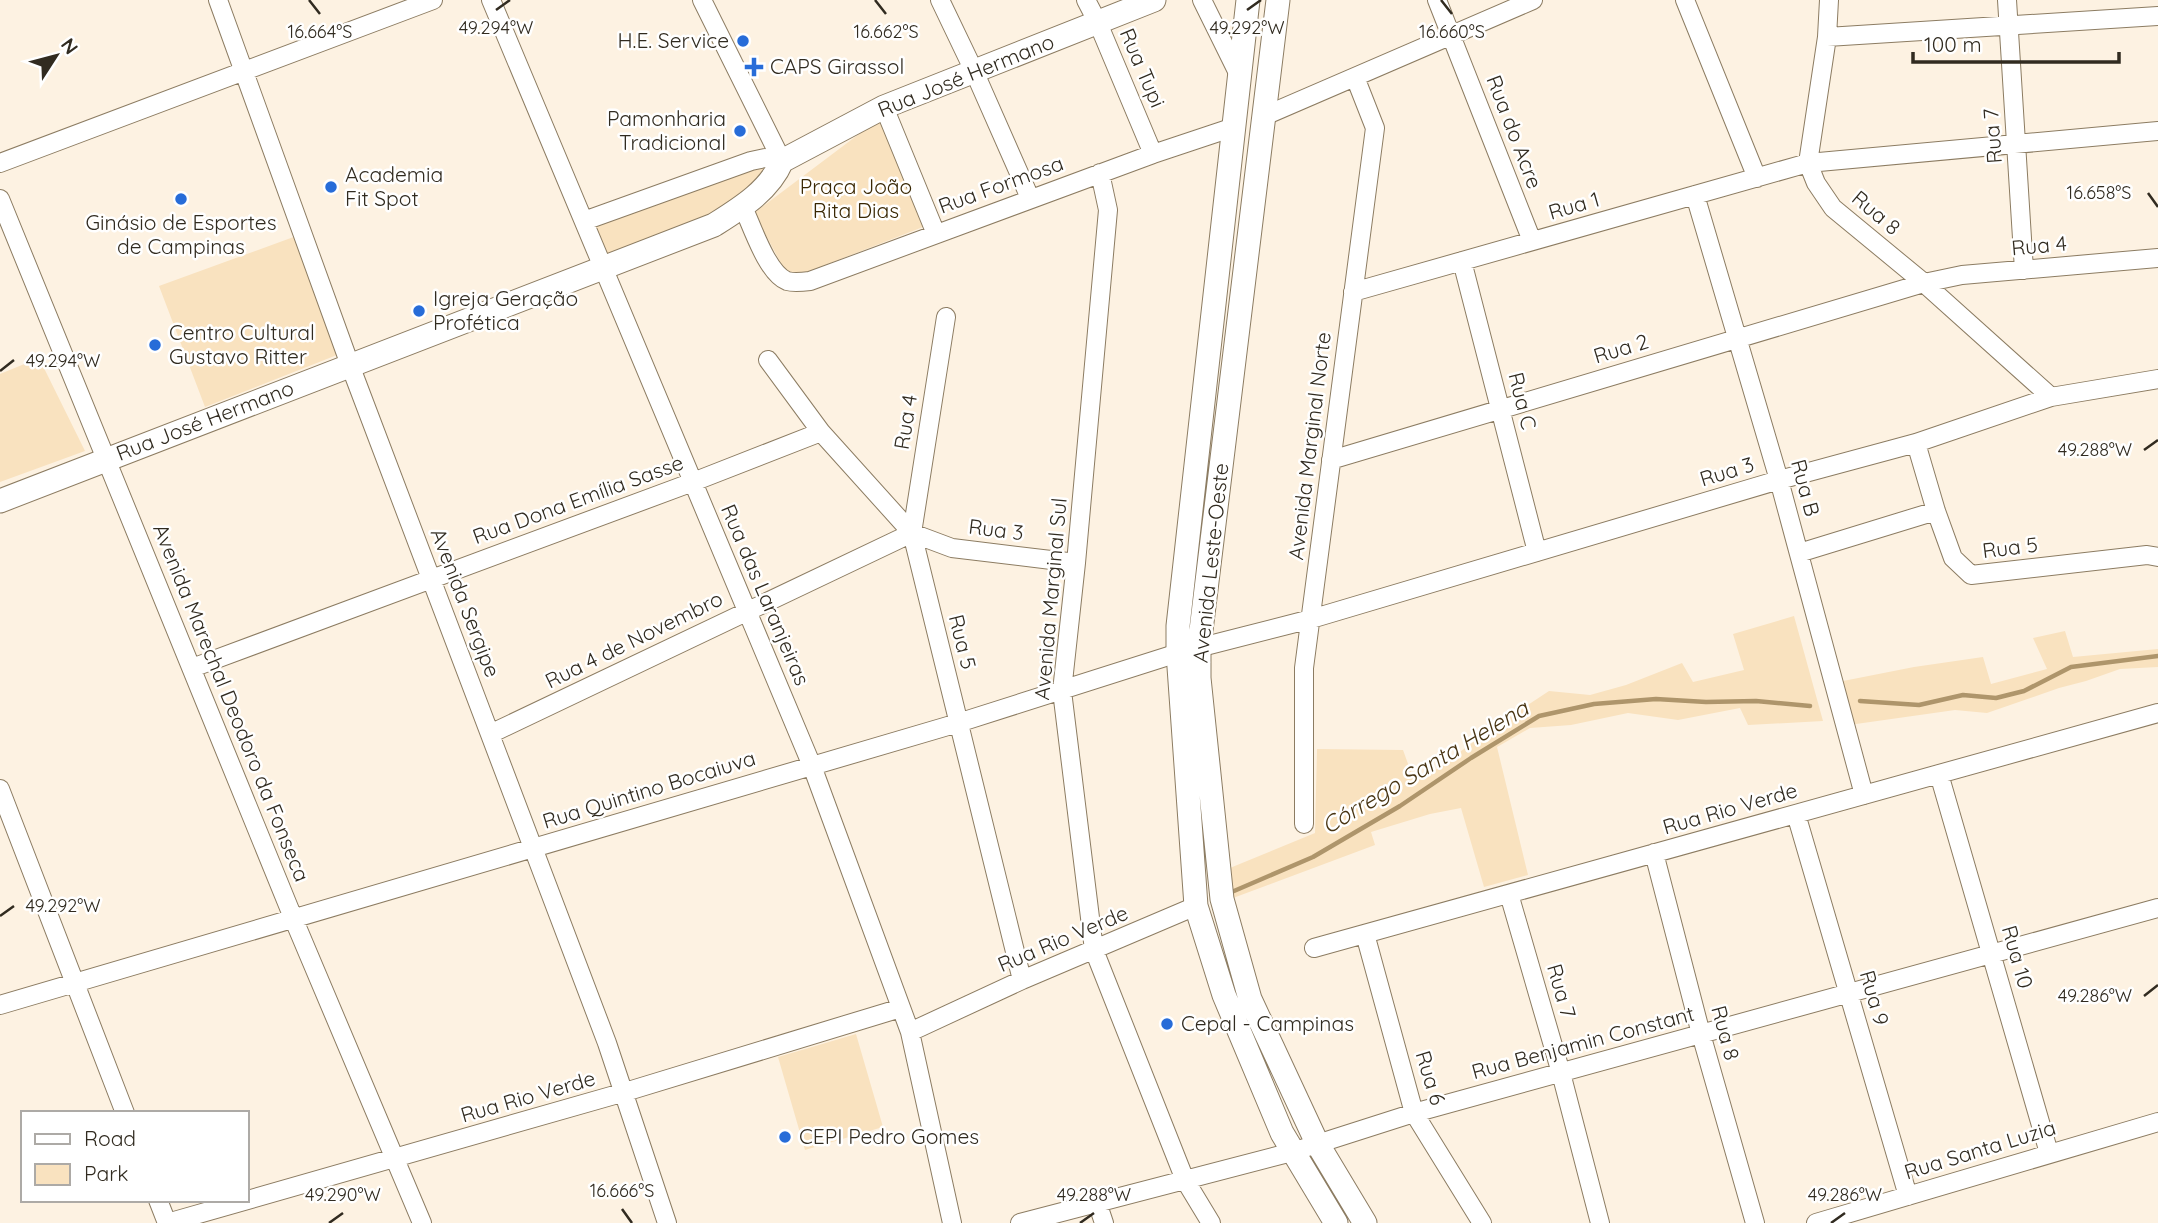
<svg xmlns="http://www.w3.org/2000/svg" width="2158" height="1223" viewBox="0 0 2158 1223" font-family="Quicksand,sans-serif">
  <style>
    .green { fill: #f9e2bf }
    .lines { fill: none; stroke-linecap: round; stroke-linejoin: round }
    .stream { stroke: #ae956b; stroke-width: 4.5 }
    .minor-casing { stroke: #8c7c62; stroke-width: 20 }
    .major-casing { stroke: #8c7c62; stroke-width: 25 }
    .minor { stroke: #fff; stroke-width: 18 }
    .major { stroke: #fff; stroke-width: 23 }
    .ticks { fill: none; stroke: #312b20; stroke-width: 2.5 }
    .poi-dot { fill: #276cd8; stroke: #fff; stroke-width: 2.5 }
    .labels { text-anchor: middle; stroke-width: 5; stroke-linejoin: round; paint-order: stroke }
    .poi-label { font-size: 21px; fill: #312b20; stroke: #fff; text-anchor: start }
    .street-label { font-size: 21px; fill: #312b20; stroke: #fff }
    .park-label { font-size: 21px; fill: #392703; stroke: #fff }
    .water-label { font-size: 23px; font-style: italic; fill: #483412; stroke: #fff }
    .ticks-label { font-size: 18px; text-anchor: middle; fill: #312b20; stroke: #fff; stroke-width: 5; stroke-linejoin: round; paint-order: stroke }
  </style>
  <rect width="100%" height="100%" fill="#fdf2e2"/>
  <path class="green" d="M879,119L923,227L797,276L784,269L754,213Z
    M770,161L774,173L737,201L689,226L604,258L588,224Z
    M299,235L342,353L205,407L159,286Z
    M39,358L85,451L0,482V374Z
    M1794,616L1823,721L1748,725L1740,708L1678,720L1628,713L1571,725L1530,728L1497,747L1528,875L1484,887L1461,808L1430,814L1371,832L1375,845L1233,898L1225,870L1315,833L1317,749L1403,750L1411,772L1423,779L1487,732L1549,691L1590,695L1626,685L1682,663L1693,682L1744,670L1733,634Z
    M2065,631L2073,657L2158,649V667L2120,669L2086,681L2059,688L1987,713L1955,710L1849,725L1838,682L1914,667L1983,657L1991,684L2047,669L2033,638Z
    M856,1034L883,1127L805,1150L778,1057Z"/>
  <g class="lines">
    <path class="stream" d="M1860,701L1919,705L1963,695L1996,698L2024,691L2071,667L2158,656
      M1234,891L1313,857L1400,806L1471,758L1539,716L1594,704L1656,699L1706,702L1756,701L1810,706"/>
    <g class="minor-casing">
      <path id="minor" d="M218,0L350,365L607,1043L667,1223
        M491,0L812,766L910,1032L952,1223
        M702,0L782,161
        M940,0L974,71L1030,198
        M1086,0L1098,23L1153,154
        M1202,0L1240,77
        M1437,0L1532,241
        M1685,0L1757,178
        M1829,0L1827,37L1808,163L1816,183L1833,208L1924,283L2051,397
        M2007,0L2024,270
        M1827,37L2158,16
        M884,107L936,234
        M1262,117L1533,0
        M0,163L433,0
        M1100,173L1108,210L1076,563L1062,691L1094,950L1185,1180L1211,1223
        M1695,195L1779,480L1864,795
        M0,199L294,920L422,1223
        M743,207C752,226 767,273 787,281C794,283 802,282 810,281L1153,154L1234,127
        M584,221L751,161L765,158L782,161
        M1462,261L1537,552
        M1353,292L1808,163L2158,131
        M768,360L821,432L912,533L1022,980
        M1916,443L1936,511L1953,558L1971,575L2147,555L2158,557
        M1331,460L1924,283L1962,275L2158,258
        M912,533L946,317
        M912,533L952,548L1076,563
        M1799,553L1936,511
        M192,668L693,482L821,432
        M490,734L912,533
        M1939,774L2049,1153
        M0,789L125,1113
        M1796,814L1908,1196
        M1304,824V668L1375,128L1355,77
        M1654,853L1701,1034L1755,1223
        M1509,894L1561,1073L1600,1223
        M1365,934L1414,1113L1482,1223
        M1314,948L2158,713
        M0,1005L958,723L1178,653L1311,619L1779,480L1916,443L2051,397L2158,379
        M910,1032L1022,980L1196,906
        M158,1200L167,1223L625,1092L901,1008
        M1097,1202L1104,1223
        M1020,1223L1292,1152L1414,1113L2158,908
        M1816,1223L2158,1122"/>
    </g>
    <g class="major-casing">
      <path id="major" d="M1248,0L1178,626V653L1196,906L1224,995L1282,1133L1336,1223
        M1278,0L1199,647V678L1222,899L1250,999L1317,1143L1365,1223
        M0,501L714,225C741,208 769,191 782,161L884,107L1154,0"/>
    </g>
    <use href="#minor" class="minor"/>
    <use href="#major" class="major"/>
  </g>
  <path class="ticks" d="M309,0L320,14M875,0L886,14M1441,0L1452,14M496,10L510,0M1247,10L1261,0M2148,193L2158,207M0,371L14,360M2144,450L2158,440M0,916L14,906M2144,996L2158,985M622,1209L632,1223M329,1223L343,1213M1080,1223L1094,1213M1831,1223L1845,1213"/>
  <g class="poi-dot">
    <circle cx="743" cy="41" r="7"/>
    <path d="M750.5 56.5h7v7h7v7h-7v7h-7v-7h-7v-7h7z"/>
    <circle cx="740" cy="131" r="7"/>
    <circle cx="331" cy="187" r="7"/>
    <circle cx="181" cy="199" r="7"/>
    <circle cx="419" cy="311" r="7"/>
    <circle cx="155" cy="345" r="7"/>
    <circle cx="1167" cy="1024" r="7"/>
    <circle cx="785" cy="1137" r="7"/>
  </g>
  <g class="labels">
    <g class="poi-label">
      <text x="729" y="48" text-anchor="end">H.E. Service</text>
      <text x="770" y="74">CAPS Girassol</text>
      <text x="726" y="126" text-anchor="end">Pamonharia<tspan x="726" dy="24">Tradicional</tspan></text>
      <text x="345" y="182">Academia<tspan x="345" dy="24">Fit Spot</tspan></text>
      <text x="181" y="230" text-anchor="middle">Ginásio de Esportes<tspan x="181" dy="24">de Campinas</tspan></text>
      <text x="433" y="306">Igreja Geração<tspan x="433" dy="24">Profética</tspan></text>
      <text x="169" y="340">Centro Cultural<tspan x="169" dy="24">Gustavo Ritter</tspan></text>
      <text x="1181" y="1031">Cepal - Campinas</text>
      <text x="799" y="1144">CEPI Pedro Gomes</text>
    </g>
    <g class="street-label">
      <text transform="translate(1142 68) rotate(67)" y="7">Rua Tupi</text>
      <text transform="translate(966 76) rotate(-22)" y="7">Rua José Hermano</text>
      <text transform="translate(1514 132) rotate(69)" y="7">Rua do Acre</text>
      <text transform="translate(1993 136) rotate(-94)" y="7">Rua 7</text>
      <text transform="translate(1001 185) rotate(-20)" y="7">Rua Formosa</text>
      <text transform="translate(1574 206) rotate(-16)" y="7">Rua 1</text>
      <text transform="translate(1876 213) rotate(40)" y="7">Rua 8</text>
      <text transform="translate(2039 246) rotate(-5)" y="7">Rua 4</text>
      <text transform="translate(1621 349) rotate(-17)" y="7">Rua 2</text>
      <text transform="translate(1522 401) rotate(76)" y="7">Rua C</text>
      <text transform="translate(205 421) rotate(-21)" y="7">Rua José Hermano</text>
      <text transform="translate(906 422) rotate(-81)" y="7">Rua 4</text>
      <text transform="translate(1310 446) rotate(-83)" y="7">Avenida Marginal Norte</text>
      <text transform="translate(1727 472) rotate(-17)" y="7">Rua 3</text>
      <text transform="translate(1805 488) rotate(75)" y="7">Rua B</text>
      <text transform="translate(578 500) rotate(-20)" y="7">Rua Dona Emília Sasse</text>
      <text transform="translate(996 530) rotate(7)" y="7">Rua 3</text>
      <text transform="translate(2010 548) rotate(-7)" y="7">Rua 5</text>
      <text transform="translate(1211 563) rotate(-84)" y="7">Avenida Leste-Oeste</text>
      <text transform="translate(765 595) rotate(67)" y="7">Rua das Laranjeiras</text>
      <text transform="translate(1051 599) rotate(-85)" y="7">Avenida Marginal Sul</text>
      <text transform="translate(465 603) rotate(69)" y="7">Avenida Sergipe</text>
      <text transform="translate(634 640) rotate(-26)" y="7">Rua 4 de Novembro</text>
      <text transform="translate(962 642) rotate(76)" y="7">Rua 5</text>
      <text transform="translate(231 703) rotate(68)" y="7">Avenida Marechal Deodoro da Fonseca</text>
      <text transform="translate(649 790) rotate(-17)" y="7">Rua Quintino Bocaiuva</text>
      <text transform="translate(1730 809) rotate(-16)" y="7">Rua Rio Verde</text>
      <text transform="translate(1063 939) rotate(-23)" y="7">Rua Rio Verde</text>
      <text transform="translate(2017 957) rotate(74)" y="7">Rua 10</text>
      <text transform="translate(1561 991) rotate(74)" y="7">Rua 7</text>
      <text transform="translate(1874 998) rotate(74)" y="7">Rua 9</text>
      <text transform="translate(1725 1033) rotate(75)" y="7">Rua 8</text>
      <text transform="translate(1583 1043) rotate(-15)" y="7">Rua Benjamin Constant</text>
      <text transform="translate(1430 1078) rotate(73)" y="7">Rua 6</text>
      <text transform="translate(528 1097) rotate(-16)" y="7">Rua Rio Verde</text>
      <text transform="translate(1980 1150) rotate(-17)" y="7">Rua Santa Luzia</text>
    </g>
    <g class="park-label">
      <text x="856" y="194">Praça João<tspan x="856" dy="24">Rita Dias</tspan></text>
    </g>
    <g class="water-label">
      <text transform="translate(1425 767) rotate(-31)" y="8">Córrego Santa Helena</text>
    </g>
  </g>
  <g class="ticks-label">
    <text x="496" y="34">49.294°W</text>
    <text x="1247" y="34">49.292°W</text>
    <text x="320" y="38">16.664°S</text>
    <text x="886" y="38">16.662°S</text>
    <text x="1452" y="38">16.660°S</text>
    <text x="2099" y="199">16.658°S</text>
    <text x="63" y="367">49.294°W</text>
    <text x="2095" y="456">49.288°W</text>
    <text x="63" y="912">49.292°W</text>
    <text x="2095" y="1002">49.286°W</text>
    <text x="622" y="1197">16.666°S</text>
    <text x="343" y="1201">49.290°W</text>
    <text x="1094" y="1201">49.288°W</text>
    <text x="1845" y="1201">49.286°W</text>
  </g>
  <rect x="21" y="1111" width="228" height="91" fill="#ffffff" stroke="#adaaa6" stroke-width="2"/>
  <rect x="35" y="1134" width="35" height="10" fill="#ffffff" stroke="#adaaa6" stroke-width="2"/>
  <text x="84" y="1146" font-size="21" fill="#312b20">Road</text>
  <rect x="35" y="1164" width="35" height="21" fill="#f9e2bf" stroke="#adaaa6" stroke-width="2"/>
  <text x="84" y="1181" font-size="21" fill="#312b20">Park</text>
  <g transform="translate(56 56) rotate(54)" stroke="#ffffff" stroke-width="5" paint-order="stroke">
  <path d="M0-5L12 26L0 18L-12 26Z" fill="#312b20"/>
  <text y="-10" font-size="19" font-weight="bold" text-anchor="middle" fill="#312b20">N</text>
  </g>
  <path d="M1913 52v10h206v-10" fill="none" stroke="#312b20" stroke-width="3.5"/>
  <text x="1924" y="52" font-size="21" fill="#312b20" stroke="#ffffff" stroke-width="5" paint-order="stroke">100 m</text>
</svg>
